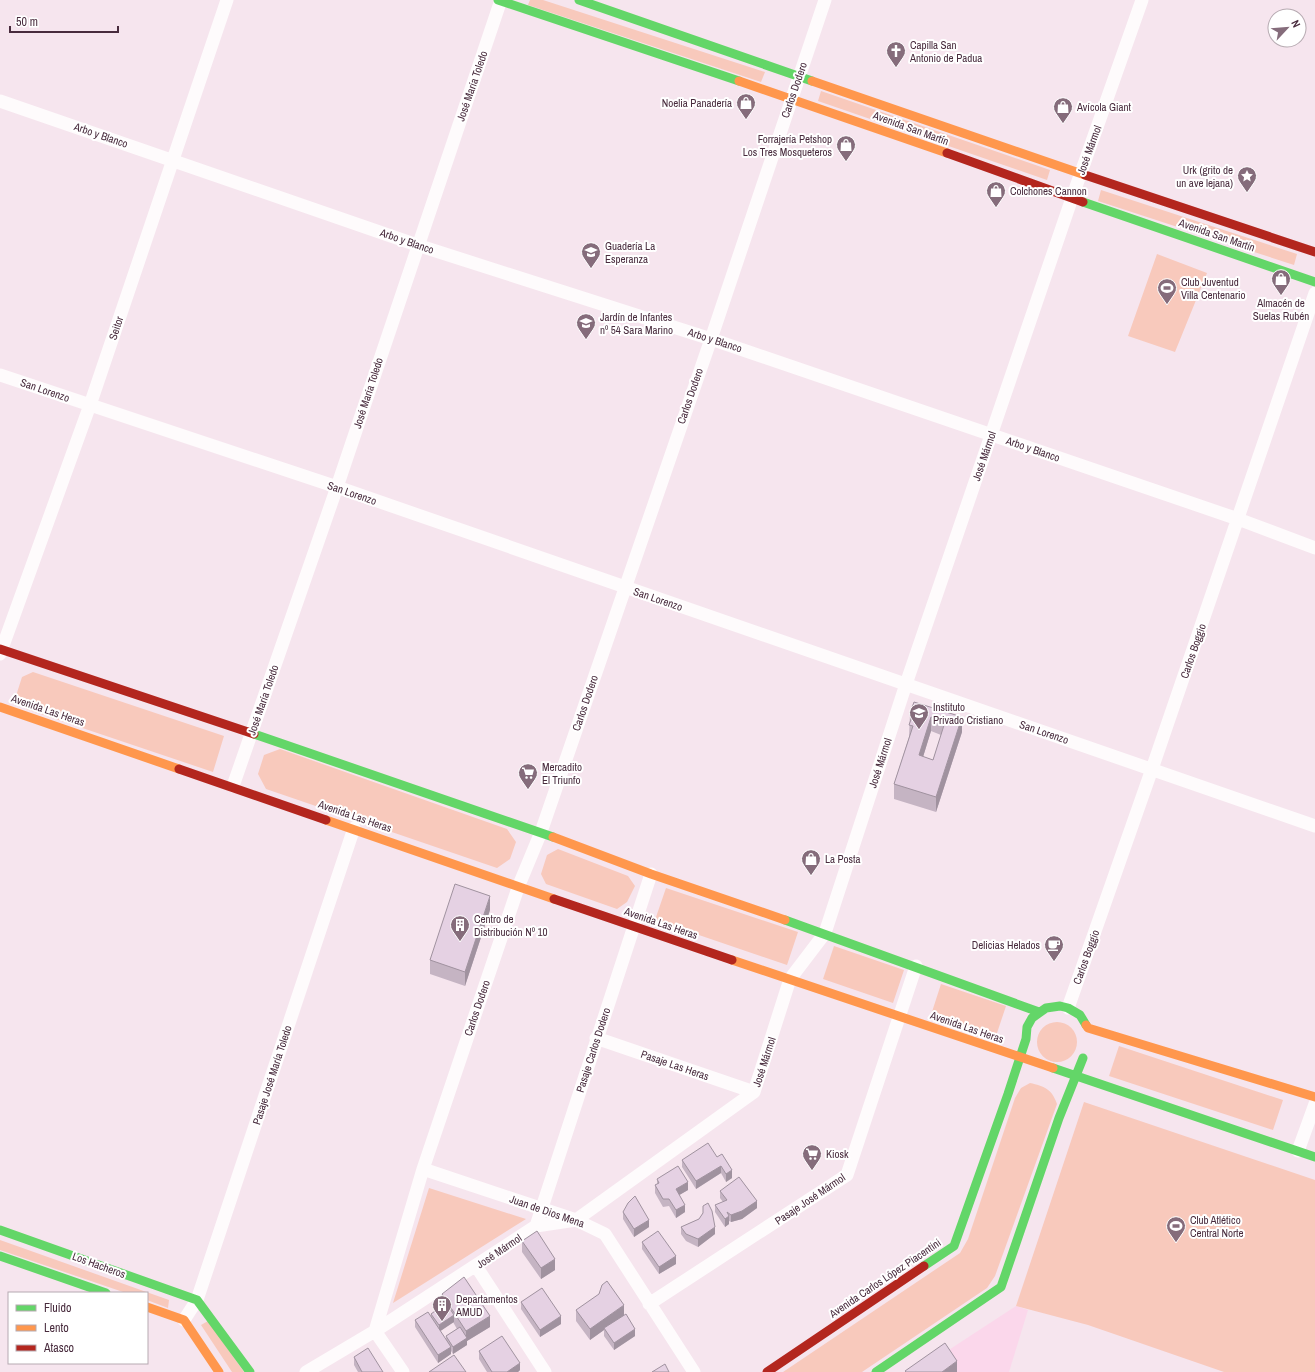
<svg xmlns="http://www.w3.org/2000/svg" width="1315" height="1372" viewBox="0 0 1315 1372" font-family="'Archivo Narrow',sans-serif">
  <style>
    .built { fill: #fbd7eb }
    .green { fill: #f8c9bc }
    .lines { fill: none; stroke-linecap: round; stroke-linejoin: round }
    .street { stroke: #fefbfc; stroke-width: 13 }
    .fast { stroke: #63d668; stroke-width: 9 }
    .slow { stroke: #ff974d; stroke-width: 9 }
    .jam { stroke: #b3261e; stroke-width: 9 }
    .wall { fill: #c5b4c3; fill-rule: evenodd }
    .shaded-wall { fill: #a0929f }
    .building { fill: #e5d1e3; stroke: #a0929f; fill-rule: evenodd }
    .labels { text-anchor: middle; stroke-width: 4; stroke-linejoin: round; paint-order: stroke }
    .poi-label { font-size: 11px; fill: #482b3d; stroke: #fff; text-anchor: start }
    .street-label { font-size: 11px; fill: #482b3d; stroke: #fff }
  </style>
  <rect width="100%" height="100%" fill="#f6e5ee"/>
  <path class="built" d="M1016,1306L1028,1310L1009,1372H915Z"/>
  <path class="green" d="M530,0H543L765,72L761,82L528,5Z
    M821,91L1050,170L1047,180L818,101Z
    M1101,190L1297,254L1294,265L1098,201Z
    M1157,254L1207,273L1175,352L1128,336Z
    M33,672L224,736L213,772L26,709L15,699L22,677Z
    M280,749L507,829L516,842L510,859L497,868L266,789L258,774L264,755Z
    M558,849L628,876L635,886L627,902L617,909L546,884L541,874L547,855Z
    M666,888L798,932L787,965L655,920Z
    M834,946L904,970L893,1003L823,979Z
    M941,984L1006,1006L995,1039L930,1018Z
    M1037 1042a20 20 0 1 1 40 0a20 20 0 1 1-40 0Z
    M1119,1046L1283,1100L1273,1130L1109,1076Z
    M1030,1083C1044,1086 1052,1089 1057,1104L995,1276L987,1288L862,1372H783L960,1253L968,1239L1015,1098L1021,1088Z
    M1084,1102L1315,1180V1372H1224L1088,1325L1016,1306Z
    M429,1188L526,1219L393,1303Z
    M0,1240L169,1300L168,1308L147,1300V1293H126L0,1250Z
    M208,1321L244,1372H232L201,1325Z"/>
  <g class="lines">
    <path class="street" d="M0,101L417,245L711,339L1238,519L1315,548
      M0,375L337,487L1315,826
      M0,654L90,405L227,0
      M233,786L337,487L501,0
      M1068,1008L1152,769L1315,293
      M596,1038L754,1092
      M1298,1151L1315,1104
      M423,1169L576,1220L605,1234L694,1372
      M536,1226L651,874
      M476,1266L545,1372
      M649,1304L847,1175L916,966
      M184,1320L197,1300L354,828
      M375,1331L423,1169L519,885L541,832L711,339L825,0
      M375,1331L403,1372
      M306,1372L375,1331L536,1226L576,1220L754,1092L790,979L825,933L906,684L1072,198L1142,0"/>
    <path class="fast" d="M498,0L739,81
      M579,0L812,81
      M1083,202L1315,282
      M254,734L553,837
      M785,920L1039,1012
      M1053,1068L1315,1157
      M0,1230L197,1300L250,1372
      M0,1256L106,1293
      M924,1266L954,1246L1008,1094L1026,1039L1027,1027L1032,1018L1046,1008L1060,1006L1068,1008L1080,1015L1086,1025
      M876,1372L1001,1287L1059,1118L1083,1058"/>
    <path class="slow" d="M739,81L947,153
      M812,81L1085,175
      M0,707L179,769
      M326,820L554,899
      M553,837L651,874L785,920
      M732,960L1053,1068
      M1086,1025L1088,1028L1315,1097
      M147,1307L184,1320L219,1372"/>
    <path class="jam" d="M947,153L1083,202
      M1085,175L1315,252
      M0,649L254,734
      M179,769L326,820
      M554,899L732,960
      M767,1372L924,1266"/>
  </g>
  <path class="wall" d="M914,702L962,732L936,812L894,799V784L909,737L910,713ZM931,731L941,735L933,760L923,757Z
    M490,910L465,986L430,974V960Z
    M717,1157L732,1178L726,1182L721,1173L696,1189L682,1167V1160Z
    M657,1179L688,1190L679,1195L685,1212L676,1218L669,1206L663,1207L655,1193V1185L657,1184Z
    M720,1191L757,1208L742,1219L731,1222L729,1221V1224L725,1227L715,1212V1205L723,1202L720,1198Z
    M623,1212L649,1227L634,1237L623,1219Z
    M703,1213L715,1234L698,1247L686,1241L681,1234V1227L699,1219Z
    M522,1241L555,1270L541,1279L522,1252Z
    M642,1242L676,1264L659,1274L642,1249Z
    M442,1294L490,1327L467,1341V1345L453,1354L451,1351V1354L438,1363L415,1327V1320L431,1317V1314L442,1306ZM453,1322L457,1329L446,1336V1340L440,1331Z
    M521,1302L561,1324L540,1337L521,1309Z
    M576,1310L624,1315L635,1336L614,1350L604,1336V1330L590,1340L576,1321Z
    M479,1351L520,1370L518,1372H487L479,1359Z
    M354,1357L383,1372H358L354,1365Z"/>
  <path class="shaded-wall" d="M931,717V731L919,770V755Z
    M962,717V732L936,812V797Z
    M490,896V910L465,986V972Z
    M721,1166V1173L696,1189V1181Z
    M732,1170V1178L726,1182V1174Z
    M688,1182V1190L676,1197V1189Z
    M757,1201V1208L742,1219L731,1222V1215Z
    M685,1205V1212L676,1218V1210Z
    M729,1216V1224L725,1227V1219Z
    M649,1220V1227L634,1237V1229Z
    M715,1227V1234L698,1247V1239Z
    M676,1256V1264L659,1274V1267Z
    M555,1259V1270L541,1279V1268Z
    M624,1305V1316L604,1328V1330L590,1340V1329Z
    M454,1315V1322L439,1332V1325Z
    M490,1316V1327L467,1341V1345L453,1354V1347L466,1338V1331Z
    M561,1316V1324L540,1337V1330Z
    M635,1329V1336L614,1350V1343Z
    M451,1347V1354L438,1363V1355Z
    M957,1361V1372H942Z
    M520,1363V1370L518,1372H507Z"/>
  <path class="building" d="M914,702L962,717L936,797L894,784L913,726L909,725L913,714L910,713ZM931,717L945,722L933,760L919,755Z
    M455,884L490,896L465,972L430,960Z
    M708,1143L717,1157L722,1154L732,1170L726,1174L721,1166L696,1181L682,1160Z
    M678,1166L688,1182L676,1189L685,1205L676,1210L669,1199H663L655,1185L659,1183L657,1179Z
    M739,1177L757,1201L742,1211L731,1215L727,1212L729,1216L725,1219L715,1205L727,1200L720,1191Z
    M635,1196L649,1220L634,1229L623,1212L628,1203Z
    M708,1203L712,1211L715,1227L698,1239L686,1234L681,1227L699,1219L703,1213V1206Z
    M537,1231L555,1259L541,1268L522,1241Z
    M658,1231L676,1256L659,1267L642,1242Z
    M464,1277L490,1316L466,1331L442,1294Z
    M607,1281L624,1305L590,1329L576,1310L599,1294L602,1285Z
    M542,1288L561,1316L540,1330L521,1302Z
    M446,1303L454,1315L439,1325L431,1314Z
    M428,1312L451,1347L438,1355L415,1320Z
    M626,1314L635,1329L614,1343L604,1328Z
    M460,1327L467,1338L453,1347L446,1336Z
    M502,1336L520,1363L507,1372H492L479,1351Z
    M945,1343L957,1361L942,1372H906L905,1371Z
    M368,1348L383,1372H362L354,1357Z
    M454,1355L466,1372H429Z
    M665,1364L669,1372H652Z"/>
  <defs>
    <g id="church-pin" transform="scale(1)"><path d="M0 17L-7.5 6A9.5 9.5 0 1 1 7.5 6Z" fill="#856c7b" stroke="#fff"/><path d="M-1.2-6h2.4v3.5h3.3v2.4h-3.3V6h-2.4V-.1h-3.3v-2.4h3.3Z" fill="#fff"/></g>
    <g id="shop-pin" transform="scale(1)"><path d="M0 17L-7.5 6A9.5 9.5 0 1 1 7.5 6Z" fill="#856c7b" stroke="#fff"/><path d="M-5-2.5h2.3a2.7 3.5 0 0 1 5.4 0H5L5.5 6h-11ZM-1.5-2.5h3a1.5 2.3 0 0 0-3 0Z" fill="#fff"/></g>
    <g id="sight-pin" transform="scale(1)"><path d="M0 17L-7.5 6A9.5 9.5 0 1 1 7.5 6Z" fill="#856c7b" stroke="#fff"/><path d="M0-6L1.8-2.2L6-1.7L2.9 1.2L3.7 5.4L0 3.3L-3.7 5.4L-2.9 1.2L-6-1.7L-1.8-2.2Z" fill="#fff"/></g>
    <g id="school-pin" transform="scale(1)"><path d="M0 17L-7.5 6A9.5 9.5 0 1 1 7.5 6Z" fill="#856c7b" stroke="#fff"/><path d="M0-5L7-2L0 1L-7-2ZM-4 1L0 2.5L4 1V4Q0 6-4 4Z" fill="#fff"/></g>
    <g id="stadium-pin" transform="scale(1)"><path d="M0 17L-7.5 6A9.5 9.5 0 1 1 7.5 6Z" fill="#856c7b" stroke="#fff"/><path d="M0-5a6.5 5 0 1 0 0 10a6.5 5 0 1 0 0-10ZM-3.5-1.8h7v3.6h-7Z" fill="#fff"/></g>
    <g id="supermarket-pin" transform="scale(1)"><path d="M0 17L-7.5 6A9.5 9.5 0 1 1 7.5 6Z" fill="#856c7b" stroke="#fff"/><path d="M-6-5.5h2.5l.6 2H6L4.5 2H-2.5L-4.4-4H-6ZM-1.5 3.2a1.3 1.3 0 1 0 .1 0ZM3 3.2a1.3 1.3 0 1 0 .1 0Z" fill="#fff"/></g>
    <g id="building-pin" transform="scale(1)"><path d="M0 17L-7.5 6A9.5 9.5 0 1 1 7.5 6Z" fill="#856c7b" stroke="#fff"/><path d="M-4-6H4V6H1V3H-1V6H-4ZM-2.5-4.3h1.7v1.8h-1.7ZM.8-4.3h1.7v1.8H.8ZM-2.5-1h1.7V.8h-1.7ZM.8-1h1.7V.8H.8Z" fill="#fff"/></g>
    <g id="cafe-pin" transform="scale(1)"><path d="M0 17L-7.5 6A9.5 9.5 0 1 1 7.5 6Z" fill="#856c7b" stroke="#fff"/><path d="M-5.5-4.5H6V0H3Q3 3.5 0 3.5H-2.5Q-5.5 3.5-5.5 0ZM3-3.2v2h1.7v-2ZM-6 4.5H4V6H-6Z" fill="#fff"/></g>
  </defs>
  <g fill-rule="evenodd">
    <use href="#church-pin" x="896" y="51"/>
    <use href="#shop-pin" x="746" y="103"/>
    <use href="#shop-pin" x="1063" y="107"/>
    <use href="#shop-pin" x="846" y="145"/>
    <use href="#sight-pin" x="1247" y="176"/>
    <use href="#shop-pin" x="996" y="191"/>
    <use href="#school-pin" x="591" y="252"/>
    <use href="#shop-pin" x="1281" y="279"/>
    <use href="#stadium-pin" x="1167" y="288"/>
    <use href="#school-pin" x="586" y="323"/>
    <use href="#school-pin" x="919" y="713"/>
    <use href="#supermarket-pin" x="528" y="773"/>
    <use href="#shop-pin" x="811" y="859"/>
    <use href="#building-pin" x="460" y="925"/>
    <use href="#cafe-pin" x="1054" y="945"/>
    <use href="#supermarket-pin" x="812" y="1154"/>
    <use href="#stadium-pin" x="1176" y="1226"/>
    <use href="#building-pin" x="442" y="1305"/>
  </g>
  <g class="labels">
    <g class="poi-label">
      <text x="910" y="49">Capilla San<tspan x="910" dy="13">Antonio de Padua</tspan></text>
      <text x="732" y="107" text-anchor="end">Noelia Panadería</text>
      <text x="1077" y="111">Avícola Giant</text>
      <text x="832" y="143" text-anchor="end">Forrajería Petshop<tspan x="832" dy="13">Los Tres Mosqueteros</tspan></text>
      <text x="1233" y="174" text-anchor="end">Urk (grito de<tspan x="1233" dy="13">un ave lejana)</tspan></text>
      <text x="1010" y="195">Colchones Cannon</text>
      <text x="605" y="250">Guadería La<tspan x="605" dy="13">Esperanza</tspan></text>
      <text x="1181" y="286">Club Juventud<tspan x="1181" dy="13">Villa Centenario</tspan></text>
      <text x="1281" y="307" text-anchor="middle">Almacén de<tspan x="1281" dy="13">Suelas Rubén</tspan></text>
      <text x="600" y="321">Jardín de Infantes<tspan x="600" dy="13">nº 54 Sara Marino</tspan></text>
      <text x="933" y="711">Instituto<tspan x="933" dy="13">Privado Cristiano</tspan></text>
      <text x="542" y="771">Mercadito<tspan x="542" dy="13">El Triunfo</tspan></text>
      <text x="825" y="863">La Posta</text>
      <text x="474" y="923">Centro de<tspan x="474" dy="13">Distribución Nº 10</tspan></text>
      <text x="1040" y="949" text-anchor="end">Delicias Helados</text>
      <text x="826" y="1158">Kiosk</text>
      <text x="1190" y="1224">Club Atlético<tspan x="1190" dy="13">Central Norte</tspan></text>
      <text x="456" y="1303">Departamentos<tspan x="456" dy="13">AMUD</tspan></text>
    </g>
    <g class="street-label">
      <text transform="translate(472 86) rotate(-71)" y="4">José María Toledo</text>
      <text transform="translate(794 90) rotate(-71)" y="4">Carlos Dodero</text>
      <text transform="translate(911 128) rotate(20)" y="4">Avenida San Martín</text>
      <text transform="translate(101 135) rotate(19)" y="4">Arbo y Blanco</text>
      <text transform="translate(1089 150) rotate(-70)" y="4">José Mármol</text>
      <text transform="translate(1217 235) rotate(19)" y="4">Avenida San Martín</text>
      <text transform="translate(407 241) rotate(19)" y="4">Arbo y Blanco</text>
      <text transform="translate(116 328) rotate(-72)" y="4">Seitor</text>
      <text transform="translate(715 340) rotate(18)" y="4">Arbo y Blanco</text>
      <text transform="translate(45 390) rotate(19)" y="4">San Lorenzo</text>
      <text transform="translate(368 393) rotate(-72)" y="4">José María Toledo</text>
      <text transform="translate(690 396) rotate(-71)" y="4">Carlos Dodero</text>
      <text transform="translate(1033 449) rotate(19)" y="4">Arbo y Blanco</text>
      <text transform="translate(984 456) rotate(-71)" y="4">José Mármol</text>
      <text transform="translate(352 493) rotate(19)" y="4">San Lorenzo</text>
      <text transform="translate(658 599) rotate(19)" y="4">San Lorenzo</text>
      <text transform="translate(1193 651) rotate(-71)" y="4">Carlos Boggio</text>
      <text transform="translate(263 700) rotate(-71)" y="4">José María Toledo</text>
      <text transform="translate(585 703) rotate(-71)" y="4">Carlos Dodero</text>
      <text transform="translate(48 710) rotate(19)" y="4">Avenida Las Heras</text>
      <text transform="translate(1044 732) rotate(19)" y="4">San Lorenzo</text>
      <text transform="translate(880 763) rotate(-72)" y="4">José Mármol</text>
      <text transform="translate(355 816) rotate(19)" y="4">Avenida Las Heras</text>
      <text transform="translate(661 923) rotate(19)" y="4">Avenida Las Heras</text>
      <text transform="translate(1086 957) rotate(-70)" y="4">Carlos Boggio</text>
      <text transform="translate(477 1008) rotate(-71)" y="4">Carlos Dodero</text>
      <text transform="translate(967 1027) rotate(19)" y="4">Avenida Las Heras</text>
      <text transform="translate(593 1050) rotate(-72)" y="4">Pasaje Carlos Dodero</text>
      <text transform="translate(764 1062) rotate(-72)" y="4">José Mármol</text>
      <text transform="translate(675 1065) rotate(19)" y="4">Pasaje Las Heras</text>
      <text transform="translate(272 1075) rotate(-72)" y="4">Pasaje José María Toledo</text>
      <text transform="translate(810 1199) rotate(-34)" y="4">Pasaje José Mármol</text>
      <text transform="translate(547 1211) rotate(19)" y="4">Juan de Dios Mena</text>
      <text transform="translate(499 1251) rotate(-34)" y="4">José Mármol</text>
      <text transform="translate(99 1265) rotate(20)" y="4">Los Hacheros</text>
      <text transform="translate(885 1278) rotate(-34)" y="4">Avenida Carlos López Piacentini</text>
    </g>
  </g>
  <rect x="8" y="1292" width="140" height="72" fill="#ffffff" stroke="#b6aab1"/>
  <rect x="16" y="1305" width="20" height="6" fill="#63d668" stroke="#b6aab1"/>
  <text x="44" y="1312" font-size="12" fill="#482b3d">Fluido</text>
  <rect x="16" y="1325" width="20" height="6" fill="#ff974d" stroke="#b6aab1"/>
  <text x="44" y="1332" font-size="12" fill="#482b3d">Lento</text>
  <rect x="16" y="1345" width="20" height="6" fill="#b3261e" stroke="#b6aab1"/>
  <text x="44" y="1352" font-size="12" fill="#482b3d">Atasco</text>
  <g transform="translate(1287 28) rotate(64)"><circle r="19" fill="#ffffff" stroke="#b6aab1"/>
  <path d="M0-3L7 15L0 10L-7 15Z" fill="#856c7b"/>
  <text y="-6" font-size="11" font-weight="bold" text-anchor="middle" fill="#482b3d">N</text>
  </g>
  <path d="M10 26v6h108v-6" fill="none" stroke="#482b3d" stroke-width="2"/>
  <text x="16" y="26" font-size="12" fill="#482b3d" stroke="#ffffff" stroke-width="3" paint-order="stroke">50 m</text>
</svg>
